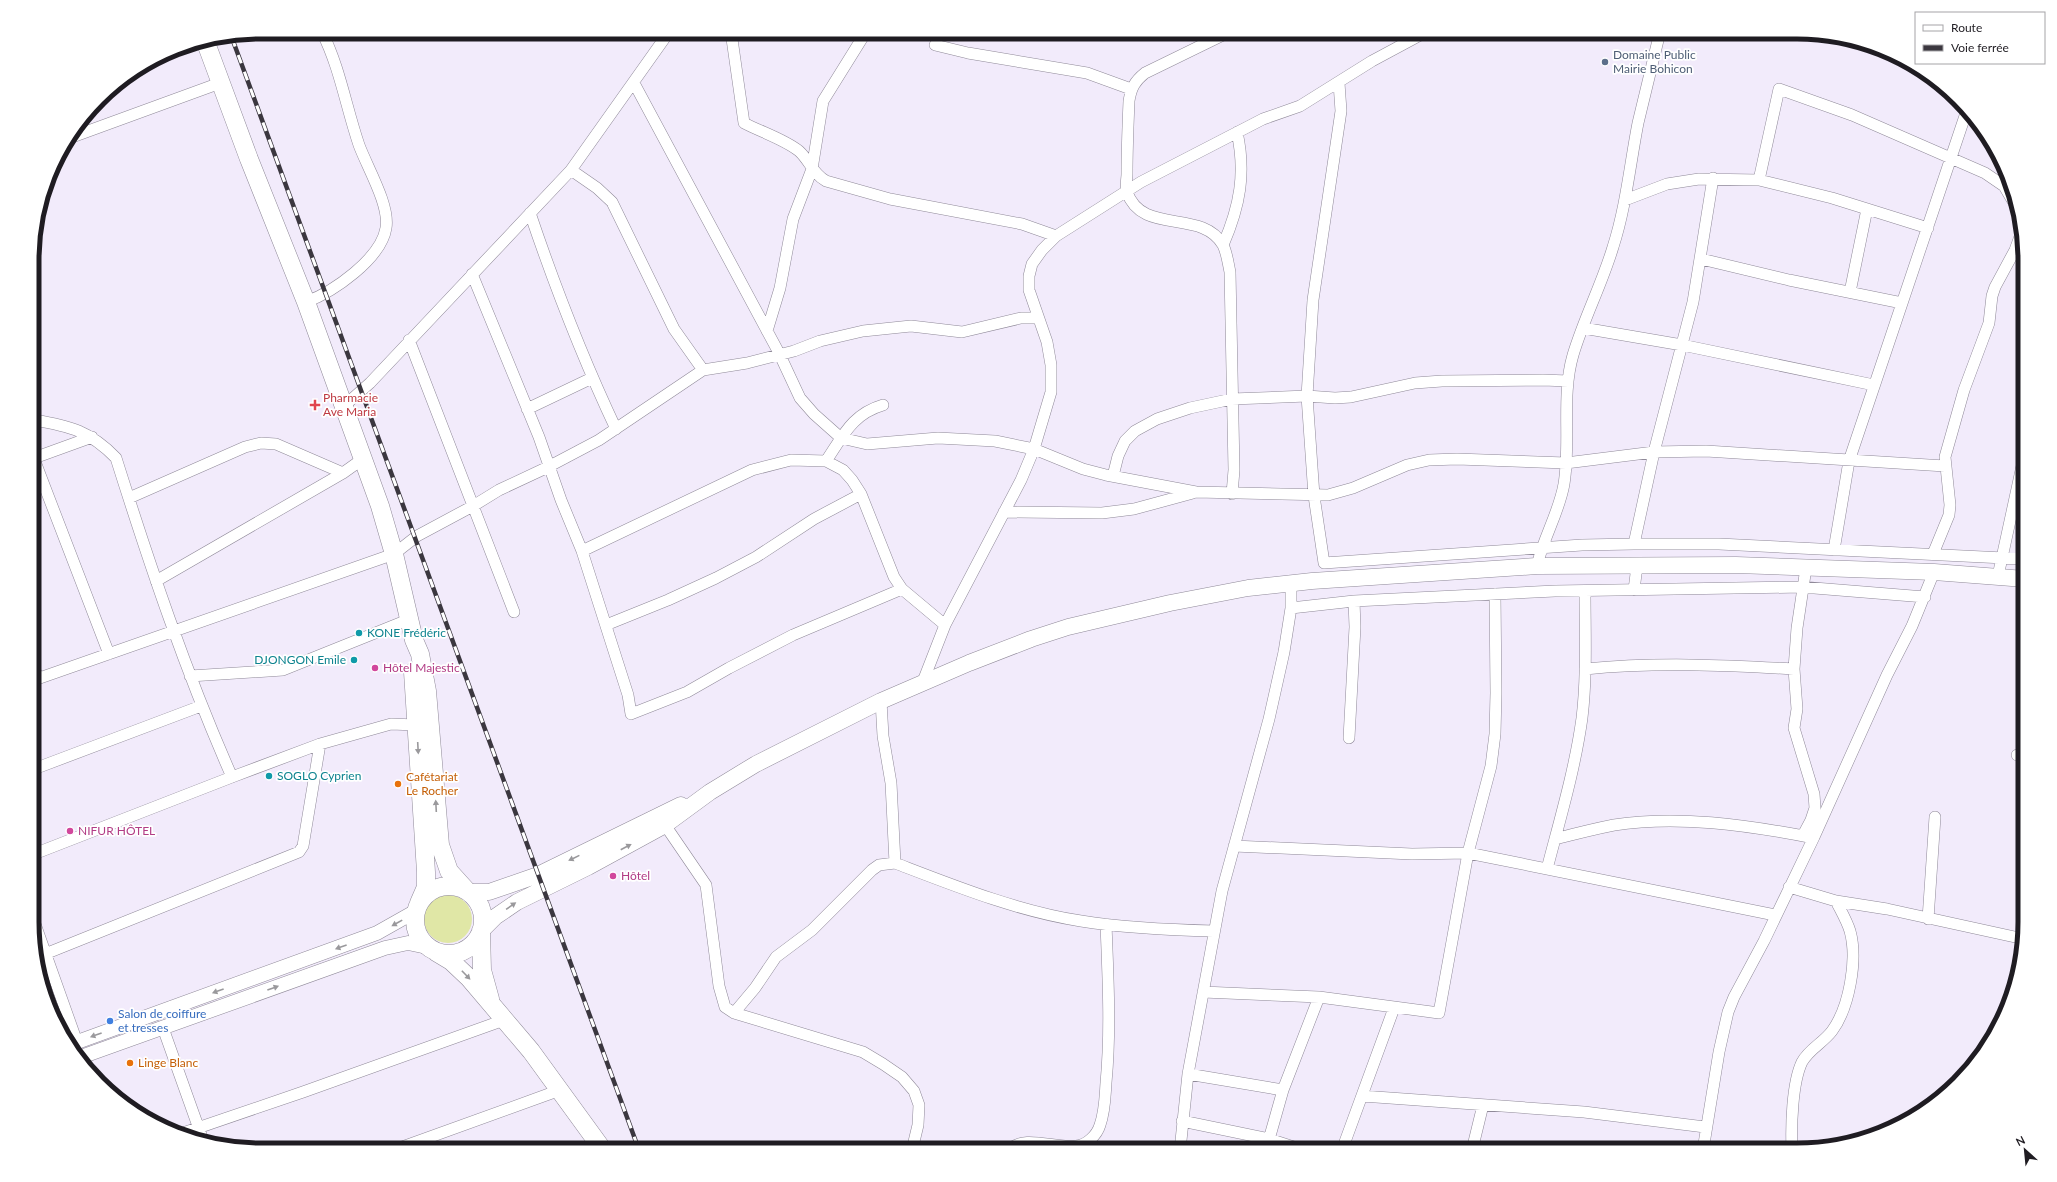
<svg xmlns="http://www.w3.org/2000/svg" width="2057" height="1182" viewBox="0 0 2057 1182" font-family="Lato,sans-serif">
  <style>
    .green { fill: #e0e7a6 }
    .lines { fill: none; stroke-linecap: round; stroke-linejoin: round }
    .minor-casing { stroke: #8f8998; stroke-width: 12 }
    .tertiary-casing { stroke: #8f8998; stroke-width: 15 }
    .secondary-casing { stroke: #8f8998; stroke-width: 17 }
    .trunk-casing { stroke: #8f8998; stroke-width: 19 }
    .minor { stroke: #fff; stroke-width: 11 }
    .tertiary { stroke: #fff; stroke-width: 14 }
    .secondary { stroke: #fff; stroke-width: 16 }
    .trunk { stroke: #fff; stroke-width: 18 }
    .rail-casing { stroke: #3b373f; stroke-width: 4.5 }
    .rail { stroke: #fff; stroke-width: 3; stroke-dasharray: 9; stroke-linecap: butt }
    .oneway { fill: #9a999c }
    .service-dot { fill: #5c6f8a; stroke: #fff; stroke-width: 1.5 }
    .health-dot { fill: #e0444e; stroke: #fff; stroke-width: 1.5 }
    .culture-dot { fill: #0f9aa8; stroke: #fff; stroke-width: 1.5 }
    .hotel-dot { fill: #d1479c; stroke: #fff; stroke-width: 1.5 }
    .food-dot { fill: #e8710a; stroke: #fff; stroke-width: 1.5 }
    .shop-dot { fill: #3f7fe0; stroke: #fff; stroke-width: 1.5 }
    .labels { text-anchor: middle; stroke-width: 3.5; stroke-linejoin: round; paint-order: stroke }
    .service-label { font-size: 12px; fill: #4e5e75; stroke: #fff; text-anchor: start }
    .health-label { font-size: 12px; fill: #be3a42; stroke: #fff; text-anchor: start }
    .culture-label { font-size: 12px; fill: #0d838f; stroke: #fff; text-anchor: start }
    .hotel-label { font-size: 12px; fill: #b23c85; stroke: #fff; text-anchor: start }
    .food-label { font-size: 12px; fill: #c56008; stroke: #fff; text-anchor: start }
    .shop-label { font-size: 12px; fill: #366cbe; stroke: #fff; text-anchor: start }
    .rim { fill: none; stroke: #1f1c22; stroke-width: 5 }
  </style>
  <rect width="100%" height="100%" fill="#f2ebfb"/>
  <path class="green" d="M424 919a24 24 0 1 1 48 0a24 24 0 1 1-48 0Z"/>
  <g class="lines">
    <g class="minor-casing">
      <path id="minor" d="M731,32L744,123C761,132 784,139 799,151C810,161 812,173 826,181L890,199L1022,224L1056,236
        M1229,32L1145,73C1135,81 1131,88 1129,101C1128,125 1127,149 1127,174C1127,179 1125,187 1127,192C1142,236 1202,208 1223,245C1227,253 1228,263 1230,272L1234,470L1232,494
        M935,45L968,53L1087,73L1131,89
        M634,83L779,353L800,398L814,414L841,438L867,444L938,438L995,441L1034,449L1083,469L1106,475L1196,492L1328,495L1353,488L1407,465L1429,460L1457,459L1566,463L1654,452L1706,451L1945,466
        M1339,83L1341,111L1313,300L1307,396L1314,496L1324,563L1582,545L1634,544H1719L2025,559
        M72,137L220,83
        M571,170L597,188L612,202L674,329L703,370
        M1759,180L1779,89L1852,115L1985,173L2004,186L2017,208
        M1625,200L1667,184L1699,179L1759,180L1832,198L1928,228
        M530,213C555,287 583,359 616,429
        M1223,245C1240,206 1246,173 1237,132
        M1701,259L1789,280L1902,303
        M472,274L539,437L561,500L582,551L628,695L631,714L687,692L729,668L793,635L902,589
        M1850,292L1867,209
        M306,302C333,292 381,259 386,228C390,205 367,167 359,145C346,107 340,68 322,32
        M1583,328L1682,345L1874,385
        M767,331L780,288L793,219L812,169L823,101L866,32
        M409,340L514,612
        M344,406L370,383L571,170L669,32
        M527,409L592,378
        M34,420C70,426 90,431 116,458C150,566 186,673 232,777
        M34,458L92,437
        M34,459L109,654
        M826,461C843,436 852,414 883,405
        M1113,476L1118,456L1125,441L1135,431L1157,419L1190,408L1232,399L1307,396L1335,398L1351,397L1415,383L1442,381L1543,380L1568,381
        M129,498L245,447L261,443L276,444L343,473
        M1004,512L1102,513L1134,509L1193,493
        M1634,544L1654,452L1693,302L1713,178
        M1834,550L1849,461L1967,110
        M582,551L752,470L791,460L826,461L843,470L852,480L861,494L894,577L902,589L945,625
        M1933,554L1949,515L1950,505L1945,457L1964,390L1989,323L1992,296L1995,287L2015,250L2022,231
        M1537,566C1543,538 1559,513 1564,484C1571,441 1561,396 1573,355C1584,318 1602,284 1613,247C1626,207 1630,164 1638,123C1645,93 1653,62 1660,32
        M1998,576L2025,452
        M156,581L343,473L364,458
        M1634,590L1637,566
        M1291,608V584
        M606,625L668,600L716,578L756,557L814,519L861,494
        M34,668L38,678
        M1585,669C1655,662 1724,665 1794,669
        M190,676L283,670L410,619
        M34,680L394,554L417,536L473,506L499,490L546,468L599,440L703,370L747,363L794,351L820,341L863,331L911,326L962,332L1021,318H1038
        M922,684L945,625L1021,480L1034,449L1051,392V365L1047,342L1029,290V276L1032,264L1042,250L1056,236L1141,182L1263,119L1300,106L1372,61L1426,32
        M881,701L883,736L891,783L895,863
        M1349,738L1355,627L1354,601
        M2017,755H2025
        M34,769L201,706
        M665,825L706,885L719,986L725,1007L734,1013L863,1052L883,1064L902,1077L914,1091L919,1105L918,1125L912,1150
        M1803,835L1811,820L1815,808L1814,794L1794,728L1797,709L1794,669L1797,628L1806,568
        M1555,839C1574,834 1594,829 1614,825C1678,815 1746,825 1809,837
        M1234,846L1412,854L1468,853L1775,915
        M34,854L232,777L320,744L391,724L416,725
        M1547,869C1560,819 1575,769 1582,718C1587,676 1585,633 1585,591
        M1789,887L1836,901L1887,909L2024,939
        M1928,919L1935,817
        M34,921L77,1042
        M35,958L299,852L303,846L320,744
        M1203,992L1319,997L1439,1013L1468,853L1491,766L1495,734L1496,693L1495,594
        M734,1013L755,988L776,957L812,930L872,870L879,865L895,863C955,886 1017,911 1081,921C1125,928 1170,930 1214,931
        M163,1028L204,1143
        M1188,1074L1283,1090
        M1362,1096L1584,1112L1705,1127
        M1182,1121L1269,1139L1303,1150
        M180,1134L303,1092L504,1020
        M394,1150L560,1090
        M1010,1150C1021,1134 1058,1149 1076,1146C1087,1145 1097,1135 1100,1125C1105,1111 1105,1097 1106,1083C1111,1030 1108,977 1106,924
        M1180,1150L1188,1074L1222,891L1269,719L1284,652L1291,608L1354,601L1555,591L1802,587L1925,597
        M1266,1150L1283,1090L1319,997
        M1342,1150L1394,1008
        M1472,1150L1483,1105
        M1703,1150L1719,1052L1728,1012L1734,997L1764,941L1814,837L1887,675L1912,626L1934,572
        M1792,1150C1791,1126 1792,1083 1802,1062C1809,1049 1823,1043 1832,1031C1849,1008 1858,960 1850,931C1847,921 1841,911 1836,901"/>
    </g>
    <g class="tertiary-casing">
      <path id="tertiary" d="M69,1045L377,933L416,911
        M78,1058L385,948L408,943L427,947"/>
    </g>
    <g class="secondary-casing">
      <path id="secondary" d="M468,892H489L538,875L681,805
        M481,931L495,917L517,902L588,867L665,825L710,792L756,764L881,701L969,663L1031,639L1068,627L1170,603L1248,588L1312,581L1537,566L1736,565L1934,572L2025,579"/>
    </g>
    <g class="trunk-casing">
      <path id="trunk" d="M206,43L249,159L306,302L380,506L394,554L414,640L420,654L427,691L440,845L449,871L468,892
        M413,672L426,872V887L419,903
        M415 920a34 34 0 1 1 68 0a34 34 0 1 1-68 0Z
        M481,931L482,970L490,999
        M436,952L451,961L469,978L531,1051L603,1150"/>
    </g>
    <use href="#minor" class="minor"/>
    <use href="#tertiary" class="tertiary"/>
    <use href="#secondary" class="secondary"/>
    <use href="#trunk" class="trunk"/>
    <g class="rail-casing">
      <path id="rail" d="M232,38L639,1150"/>
    </g>
    <use href="#rail" class="rail"/>
  </g>
  <defs><path id="oneway-solid" d="M-6-.8H1V-3.2L6.5 0L1 3.2V.8H-6Z"/></defs>
  <g class="oneway">
    <use href="#oneway-solid" transform="translate(418 748) rotate(87)"/>
    <use href="#oneway-solid" transform="translate(436 806) rotate(-93)"/>
    <use href="#oneway-solid" transform="translate(626 847) rotate(-28)"/>
    <use href="#oneway-solid" transform="translate(574 858) rotate(154)"/>
    <use href="#oneway-solid" transform="translate(511 906) rotate(-35)"/>
    <use href="#oneway-solid" transform="translate(397 923) rotate(151)"/>
    <use href="#oneway-solid" transform="translate(341 947) rotate(160)"/>
    <use href="#oneway-solid" transform="translate(466 975) rotate(46)"/>
    <use href="#oneway-solid" transform="translate(273 988) rotate(-20)"/>
    <use href="#oneway-solid" transform="translate(218 991) rotate(160)"/>
    <use href="#oneway-solid" transform="translate(96 1035) rotate(160)"/>
  </g>
  <circle class="service-dot" cx="1605" cy="62" r="4"/>
  <path class="health-dot" d="M313 399h4v4h4v4h-4v4h-4v-4h-4v-4h4z"/>
  <g class="culture-dot">
    <circle cx="359" cy="633" r="4"/>
    <circle cx="354" cy="660" r="4"/>
    <circle cx="269" cy="776" r="4"/>
  </g>
  <g class="hotel-dot">
    <circle cx="375" cy="668" r="4"/>
    <circle cx="70" cy="831" r="4"/>
    <circle cx="613" cy="876" r="4"/>
  </g>
  <g class="food-dot">
    <circle cx="398" cy="784" r="4"/>
    <circle cx="130" cy="1063" r="4"/>
  </g>
  <circle class="shop-dot" cx="110" cy="1021" r="4"/>
  <g class="labels">
    <g class="service-label">
      <text x="1613" y="59">Domaine Public<tspan x="1613" dy="14">Mairie Bohicon</tspan></text>
    </g>
    <g class="health-label">
      <text x="323" y="402">Pharmacie<tspan x="323" dy="14">Ave Maria</tspan></text>
    </g>
    <g class="culture-label">
      <text x="367" y="637">KONE Frédéric</text>
      <text x="346" y="664" text-anchor="end">DJONGON Emile</text>
      <text x="277" y="780">SOGLO Cyprien</text>
    </g>
    <g class="hotel-label">
      <text x="383" y="672">Hôtel Majestic</text>
      <text x="78" y="835">NIFUR HÔTEL</text>
      <text x="621" y="880">Hôtel</text>
    </g>
    <g class="food-label">
      <text x="406" y="781">Cafétariat<tspan x="406" dy="14">Le Rocher</tspan></text>
      <text x="138" y="1067">Linge Blanc</text>
    </g>
    <g class="shop-label">
      <text x="118" y="1018">Salon de coiffure<tspan x="118" dy="14">et tresses</tspan></text>
    </g>
  </g>
  <path d="M0 0H2057V1182H0ZM260 39H1797A221 221 0 0 1 2018 260V922A221 221 0 0 1 1797 1143H260A221 221 0 0 1 39 922V260A221 221 0 0 1 260 39Z" fill="#fff" fill-rule="evenodd"/>
  <path class="rim" d="M260 39H1797A221 221 0 0 1 2018 260V922A221 221 0 0 1 1797 1143H260A221 221 0 0 1 39 922V260A221 221 0 0 1 260 39Z"/>
  <rect x="1915" y="12" width="130" height="52" fill="#ffffff" stroke="#a5a4a7"/>
  <rect x="1923" y="25" width="20" height="6" fill="#ffffff" stroke="#a5a4a7"/>
  <text x="1951" y="32" font-size="12" fill="#1f1c22">Route</text>
  <rect x="1923" y="45" width="20" height="6" fill="#3b373f" stroke="#a5a4a7"/>
  <text x="1951" y="52" font-size="12" fill="#1f1c22">Voie ferrée</text>
  <g transform="translate(2025 1150) rotate(333)" stroke="#ffffff" stroke-width="3" paint-order="stroke">
  <path d="M0-3L7 15L0 10L-7 15Z" fill="#1f1c22"/>
  <text y="-6" font-size="11" font-weight="bold" text-anchor="middle" fill="#1f1c22">N</text>
  </g>
</svg>
